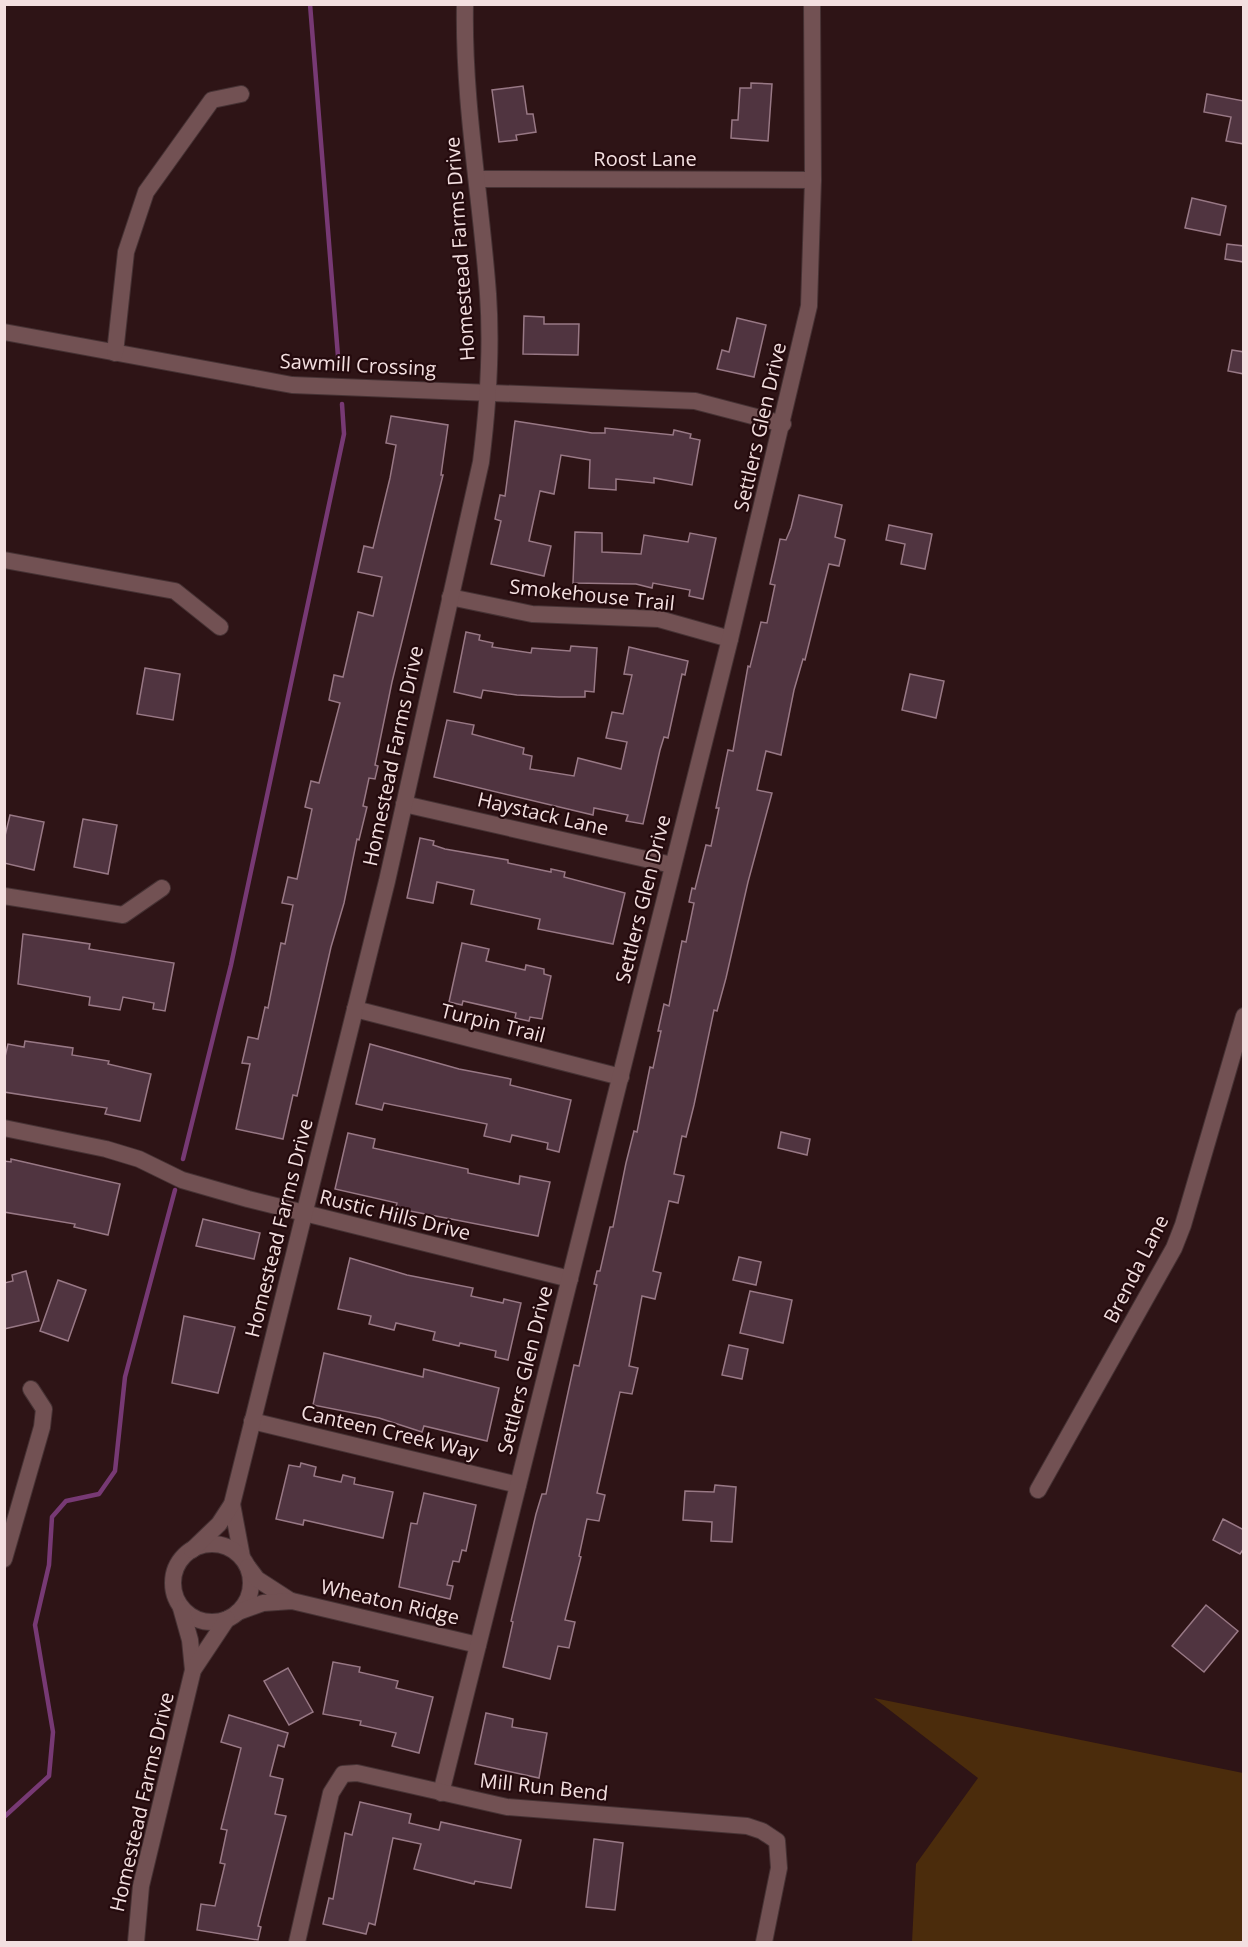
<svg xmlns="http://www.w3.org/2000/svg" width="1248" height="1947" font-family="'Open Sans',sans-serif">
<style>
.green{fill:#4b2c0c}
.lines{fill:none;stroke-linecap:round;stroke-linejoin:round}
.stream{stroke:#773974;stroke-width:4.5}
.building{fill:#503440;stroke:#987885;stroke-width:1.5}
.street-casing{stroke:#463234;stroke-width:18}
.street{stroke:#725153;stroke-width:16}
.labels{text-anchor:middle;stroke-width:4.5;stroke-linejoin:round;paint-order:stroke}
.street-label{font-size:20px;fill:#f3dfe0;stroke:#240a0d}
</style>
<rect width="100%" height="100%" fill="#2e1416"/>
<!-- green -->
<path class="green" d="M874,1698L1243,1773V1942H912L916,1864L978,1778Z"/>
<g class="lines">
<!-- stream -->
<g class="stream">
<path d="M310,4L339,369"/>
<path d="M183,1159L231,965L344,434L342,404"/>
<path d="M4,1817L49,1776L53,1732L35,1625L49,1565L52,1517L66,1501L99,1494L115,1471L125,1377L175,1190"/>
</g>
</g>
<!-- building -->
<g class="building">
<path d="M751,83L772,84L768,141L731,138L732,120H738L740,88H751Z"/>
<path d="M523,86L527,114H533L536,132L516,135L517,140L499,142L492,90Z"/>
<path d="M1207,94L1244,101V144L1226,141L1231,117L1204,112Z"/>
<path d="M1192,198L1226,206L1220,235L1185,228Z"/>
<path d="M1227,244L1244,246V262L1225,259Z"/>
<path d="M524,316L544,317V324H579L578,355L523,354Z"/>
<path d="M737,318L766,325L754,377L717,369L722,350L729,352Z"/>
<path d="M1232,350L1244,352V374L1228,371Z"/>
<path d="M391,416L448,425L441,475H443L392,682L375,765L378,766L375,779L369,778L363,806L367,807L359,840L357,839L344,903L331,947L297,1096L293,1095L283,1139L236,1129L250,1064L242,1063L248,1037L258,1039L265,1007L268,1008L281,943L285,944L293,905L282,903L288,877L297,879L312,809L305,807L311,781L319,783L340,703L329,700L334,675L343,677L358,612L373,616L382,577L358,572L364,546L373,548L390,478L396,445L386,443Z"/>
<path d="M515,421L592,433H605V428L673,435L674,430L691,434L690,438L700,440L692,485L654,478V483L616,479V490L589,488L590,460L561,455L554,494L540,491L529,541L551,546L544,576L491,564L501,521L495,519L500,495L505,496Z"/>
<path d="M799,495L842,505L835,537L845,540L839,566L829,564L805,660L803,659L794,690L781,755L766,751L757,790L772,793L748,882L726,978L717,1011L714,1010L694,1105L686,1137L682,1136L674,1174L684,1176L678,1203L669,1201L662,1232L653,1271L661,1273L655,1299L642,1296L629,1366L638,1368L632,1394L620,1392L597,1493L605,1495L599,1521L587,1519L579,1556L581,1557L565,1620L575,1622L569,1648L558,1646L550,1679L503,1667L513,1622L511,1621L536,1514L542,1494H546L574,1365L579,1366L597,1285L594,1284L597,1271H600L610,1227H613L626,1163L634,1131L637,1132L650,1067L653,1068L661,1031H658L664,1004L669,1006L682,941L686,942L694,903L689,902L692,888L695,889L706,845L711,846L719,808H716L728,750L733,751L748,666L750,667L761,622L767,623L775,585L770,584L776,558L780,539L786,540L791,528Z"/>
<path d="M889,525L932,534L925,569L901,564L905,544L886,540Z"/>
<path d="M575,532L602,533V552L641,554L644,535L688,542L690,533L716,538L703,599L689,596L690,590L653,583L652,588L636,584L573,583Z"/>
<path d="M466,632L480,635L479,640L493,643L492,647L531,653L532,648L570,651L571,646L597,648L594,692L585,691V697H559L517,695L483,690L481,698L454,692Z"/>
<path d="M629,647L688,661L685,675L682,674L668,738L664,737L660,750L643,824L626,821L628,815L594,808L593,815L434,777L447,720L474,725L472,734L524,748L523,754L532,756L530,769L574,776L578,758L621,769L627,742L606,738L612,712L623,714L632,675L624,674Z"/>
<path d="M145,668L180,674L173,720L137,714Z"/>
<path d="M910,674L944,681L936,718L902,710Z"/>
<path d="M10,815L44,822L34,870L4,863V840Z"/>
<path d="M83,819L117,825L108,874L74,867Z"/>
<path d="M420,838L434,841L433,845L445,849L508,860V863L551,872V869L565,872L564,877L625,893L613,944L538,929L540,919L471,904L474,890L437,882L433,903L407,898Z"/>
<path d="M23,934L90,944L89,949L174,963L165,1011L153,1009L154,1003L123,997L120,1010L89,1005L90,997L18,984Z"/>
<path d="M462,943L489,949L486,961L525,970L526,965L544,969V974L551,976L542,1019L530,1017L529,1021L515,1018L516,1013L463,1001L462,1005L449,1002Z"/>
<path d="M25,1041L73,1048L72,1055L109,1061L108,1064L151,1074L140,1121L105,1114L107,1108L4,1092V1061L8,1044L24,1047Z"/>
<path d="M370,1044L459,1069L511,1079L510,1085L571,1100L559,1152L547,1149L548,1143L512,1135L510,1142L484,1136L487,1124L384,1103L382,1110L356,1104Z"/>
<path d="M781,1132L810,1139L807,1155L778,1148Z"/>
<path d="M348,1133L375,1139L373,1148L468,1169V1173L519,1184L520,1176L550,1182L538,1236L410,1211L396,1207L397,1203L335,1189Z"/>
<path d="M11,1159L120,1184L108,1235L74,1227L75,1224L4,1212V1161L11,1162Z"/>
<path d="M203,1219L260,1233L254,1259L196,1246Z"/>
<path d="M739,1257L761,1262L756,1285L733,1280Z"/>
<path d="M350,1258L407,1275L473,1288L471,1296L503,1303L504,1299L521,1303L508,1360L495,1357L496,1351L460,1343L459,1346L433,1340L435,1332L396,1323L394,1330L369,1324L371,1316L338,1309Z"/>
<path d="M26,1271L39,1321L4,1329V1283L13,1281L12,1275Z"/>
<path d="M58,1280L86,1290L68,1341L40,1331Z"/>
<path d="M750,1291L792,1300L783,1343L740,1333Z"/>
<path d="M184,1316L235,1327L218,1393L172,1383Z"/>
<path d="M729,1345L748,1349L742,1379L722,1375Z"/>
<path d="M324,1353L423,1377L424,1369L499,1388L487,1441L424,1426L422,1432L379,1418L313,1405Z"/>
<path d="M301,1463L316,1467L314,1476L341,1482L343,1475L355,1478L354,1484L393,1492L383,1538L304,1520L303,1525L276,1519L289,1465L300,1467Z"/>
<path d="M715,1485L736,1487L732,1542L711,1541L712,1522L683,1520L685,1491L714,1492Z"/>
<path d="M424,1493L476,1505L466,1551L462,1550L459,1562L453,1561L447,1585L453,1586L450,1599L399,1587L411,1523L417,1524Z"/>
<path d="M1223,1519L1244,1530V1548L1240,1554L1213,1540Z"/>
<path d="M1206,1605L1238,1631L1204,1672L1172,1646Z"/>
<path d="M333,1662L360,1667L359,1672L398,1681L396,1688L433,1697L419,1753L392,1746L396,1733L360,1725L361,1721L323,1714Z"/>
<path d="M288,1668L313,1712L289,1725L264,1681Z"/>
<path d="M486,1713L513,1719L512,1727L547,1733L539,1778L475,1764Z"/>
<path d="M229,1715L288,1733L284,1747L278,1745L270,1776L283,1779L275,1814L286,1816L258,1926L261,1927L258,1940L197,1930L201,1904L215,1906L225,1864L220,1863L227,1830L221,1829L241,1748L221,1742Z"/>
<path d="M360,1802L411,1814L409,1823L439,1830L441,1822L521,1840L511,1888L475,1881L474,1884L414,1869L421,1844L393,1838L375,1925L369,1923L366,1934L323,1924L329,1898L333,1899L345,1833L352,1835Z"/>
<path d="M594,1839L623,1843L615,1910L586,1907Z"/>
</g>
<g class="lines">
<defs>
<g id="street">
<path d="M478,179L813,180"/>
<path d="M4,332L292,385L695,401L783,424"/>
<path d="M115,353L126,252L146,192L212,100L241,94"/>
<path d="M4,560L175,591L220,627"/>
<path d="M450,597L532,614L659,619L730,639"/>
<path d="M404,804L672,865"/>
<path d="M4,896L123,915L162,888"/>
<path d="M355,1009L621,1077"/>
<path d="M4,1128L106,1149L139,1159L182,1180L248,1199L570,1279"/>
<path d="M252,1421L518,1485"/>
<path d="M1038,1490L1174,1248L1183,1225L1244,1016"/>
<path d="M232,1504L242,1557"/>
<circle cx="212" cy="1583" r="39"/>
<path d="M192,1550L219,1524L232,1504L387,881L481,462C488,406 492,351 488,294C481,198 463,101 465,4"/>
<path d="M4,1559L42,1427L44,1409L31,1389"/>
<path d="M248,1567L257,1579L291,1601"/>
<path d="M181,1608L190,1640L193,1670"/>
<path d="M238,1612L263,1603L292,1601L478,1645"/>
<path d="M441,1793L730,639L809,306L813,180L812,4"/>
<path d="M136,1942L141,1886L193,1670L227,1619"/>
<path d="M297,1942L331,1793L343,1774L357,1773L507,1807L747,1826L762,1831L777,1841L779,1868L764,1942"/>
</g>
</defs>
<!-- street casing -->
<use href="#street" class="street-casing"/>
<!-- street -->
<use href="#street" class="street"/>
</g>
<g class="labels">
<!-- street labels -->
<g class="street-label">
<text x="645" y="166">Roost Lane</text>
<text transform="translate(460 249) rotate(-94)" y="7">Homestead Farms Drive</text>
<text transform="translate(358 365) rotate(3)" y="7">Sawmill Crossing</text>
<text transform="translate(760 427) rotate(-77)" y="7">Settlers Glen Drive</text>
<text transform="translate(592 595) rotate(6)" y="7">Smokehouse Trail</text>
<text transform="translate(393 756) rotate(-78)" y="7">Homestead Farms Drive</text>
<text transform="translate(543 814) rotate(13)" y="7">Haystack Lane</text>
<text transform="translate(643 899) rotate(-76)" y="7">Settlers Glen Drive</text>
<text transform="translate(493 1023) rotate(14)" y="7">Turpin Trail</text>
<text transform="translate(395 1215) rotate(14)" y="7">Rustic Hills Drive</text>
<text transform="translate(279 1228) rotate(-76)" y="7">Homestead Farms Drive</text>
<text transform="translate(1136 1269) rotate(-63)" y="7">Brenda Lane</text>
<text transform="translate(525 1370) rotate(-76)" y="7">Settlers Glen Drive</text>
<text transform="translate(390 1432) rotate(13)" y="7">Canteen Creek Way</text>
<text transform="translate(390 1602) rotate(13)" y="7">Wheaton Ridge</text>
<text transform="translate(544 1787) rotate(6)" y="7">Mill Run Bend</text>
<text transform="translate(142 1802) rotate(-77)" y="7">Homestead Farms Drive</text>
</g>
</g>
<!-- border -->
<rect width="1248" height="1947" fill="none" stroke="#f3dfe0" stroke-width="12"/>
</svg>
